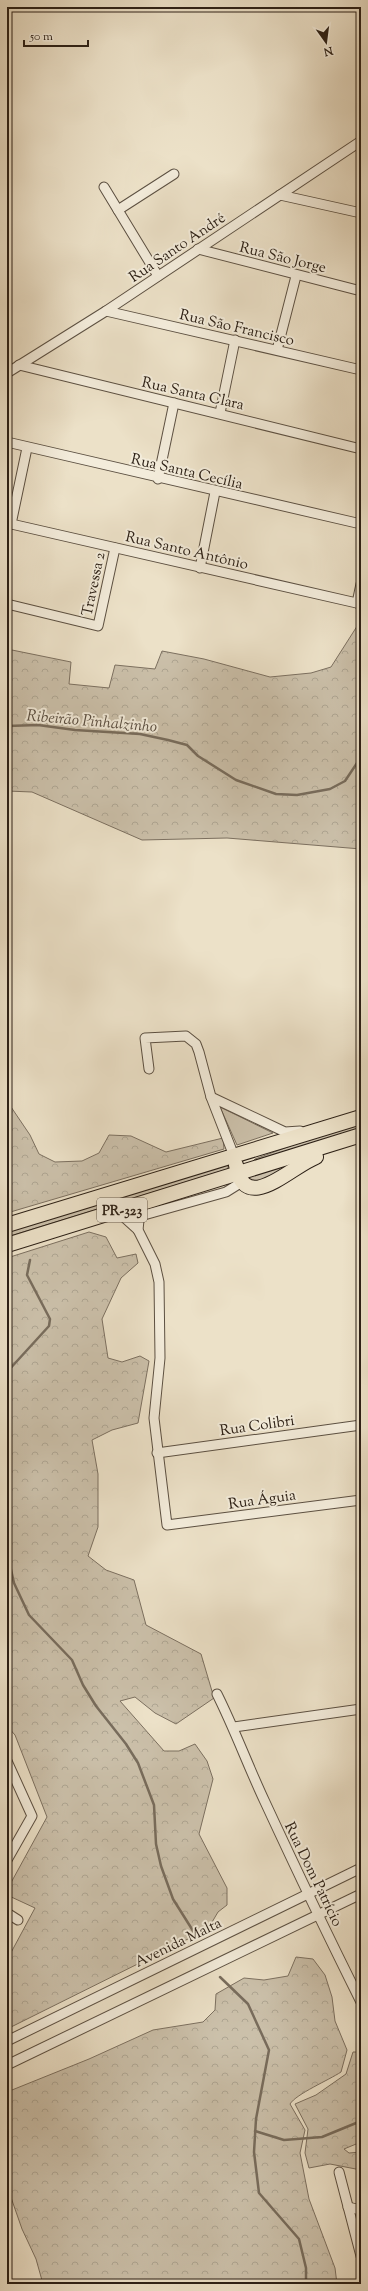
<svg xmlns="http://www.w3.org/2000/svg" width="368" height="2291" font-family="'Sorts Mill Goudy',serif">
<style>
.green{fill:#cbc0aa;stroke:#7c7060}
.forest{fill:url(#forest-crowns);stroke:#7c7060}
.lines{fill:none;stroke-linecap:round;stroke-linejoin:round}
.stream{stroke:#786c5c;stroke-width:2.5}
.minor-casing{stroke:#5c5042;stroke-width:11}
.highway-casing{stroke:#2c2016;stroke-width:16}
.minor{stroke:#f3ecdb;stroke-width:9}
.highway{stroke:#ece1c8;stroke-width:14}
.labels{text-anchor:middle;stroke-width:4;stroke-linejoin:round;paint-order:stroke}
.shield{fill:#f3ecdb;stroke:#685d51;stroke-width:1}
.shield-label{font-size:14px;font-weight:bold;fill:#2c2016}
.street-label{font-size:15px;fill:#2c2016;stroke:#f3ecdb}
.water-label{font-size:16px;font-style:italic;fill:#584c3f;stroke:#f3ecdb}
</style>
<defs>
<pattern id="forest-crowns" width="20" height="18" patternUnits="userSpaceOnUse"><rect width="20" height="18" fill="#cbc0aa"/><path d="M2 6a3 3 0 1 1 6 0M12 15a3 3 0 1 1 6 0" fill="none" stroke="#aea592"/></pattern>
</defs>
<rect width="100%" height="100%" fill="#ece1c8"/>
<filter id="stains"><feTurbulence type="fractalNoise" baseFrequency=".005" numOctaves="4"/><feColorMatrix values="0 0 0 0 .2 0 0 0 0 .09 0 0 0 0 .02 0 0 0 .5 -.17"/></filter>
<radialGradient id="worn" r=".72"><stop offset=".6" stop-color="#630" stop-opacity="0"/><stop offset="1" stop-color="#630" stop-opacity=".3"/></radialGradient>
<!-- green -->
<g class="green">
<path d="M220,1107L273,1133L237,1145Z"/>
<path d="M361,1120V1128L249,1165L255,1159Z"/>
<path d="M302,1158L257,1184L244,1176Z"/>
<path d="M228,1164V1169L7,1237V1227Z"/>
</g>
<!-- forest -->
<g class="forest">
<path d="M361,620V849L227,838L142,840L32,792L7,791V649L71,662L69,684L109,688L115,665L155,669L162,651L204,659L270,677L311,673L331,667Z"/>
<path d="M7,1101L30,1135L39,1154L55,1162L82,1161L99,1153L109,1135L131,1136L166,1152L223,1138L224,1149L7,1213Z"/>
<path d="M89,1232L106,1237L117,1258L136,1254L138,1263L121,1278L102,1319L108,1358L122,1362L140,1356L149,1361L138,1423L112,1430L92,1440L98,1474V1527L88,1556L106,1570L134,1580L146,1625L201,1654L214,1698L176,1724L155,1713L135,1697L120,1701L164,1751H179L195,1744L207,1761L213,1779L199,1834L227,1888V1905L218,1912L208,1929L7,2029V1960L35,1908L7,1895V1890L47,1817L15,1735L7,1726V1258Z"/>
<path d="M296,1957L313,1959L325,1975L332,1997L335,2021L347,2050L341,2072C329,2080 296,2094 290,2104L305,2130L300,2153L309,2199L335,2268L337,2284H43L36,2259L22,2229L7,2186V2092L89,2059L153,2030L203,2022L215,2010L216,1994L244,1978L264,1980L288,1976Z"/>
<path d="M353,2052H361V2142L344,2149L349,2153L361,2152V2170L330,2164L309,2168L305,2153L308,2129L295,2104L316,2095L346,2074Z"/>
</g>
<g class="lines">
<!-- stream -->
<g class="stream">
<path d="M7,726L38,725L75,730L140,734L168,740L187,745L198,756L236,780L276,794L297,795L330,789L345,781L361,757"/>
<path d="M7,1372L49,1326L50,1319L27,1275L30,1260"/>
<path d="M7,1552L14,1583L29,1615L72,1660L83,1685L96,1706L126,1744L138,1763L154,1805L156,1844L161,1866L173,1899L195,1934"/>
<path d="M220,1977L248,2004L269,2050L256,2119L254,2152L259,2193L299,2239L306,2268V2284"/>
<path d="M255,2131L284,2140L322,2137L361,2121"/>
</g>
<defs>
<g id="minor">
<path d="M104,187L158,276"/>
<path d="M280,195L361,213"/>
<path d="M118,210L174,174"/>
<path d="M198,249L361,291"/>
<path d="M106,311L361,370"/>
<path d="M277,350L296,276"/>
<path d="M19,365L361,449"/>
<path d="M7,373L106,311L361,141"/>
<path d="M220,413L235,340"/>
<path d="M7,442L361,524"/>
<path d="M158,479L174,403"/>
<path d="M7,523L361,604"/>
<path d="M11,524L27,448"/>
<path d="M200,568L215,492"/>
<path d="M357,603L361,584"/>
<path d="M7,604L98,626L115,548"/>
<path d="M149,1069L145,1038L186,1036L196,1044L199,1052L211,1097L234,1156"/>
<path d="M211,1097L285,1132L300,1131"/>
<path d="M242,1182L226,1192L144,1215L139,1220L138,1230L155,1264L159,1282L160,1358L154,1418L167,1525L361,1500"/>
<path d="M117,1211L138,1230"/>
<path d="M157,1453L361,1425"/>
<path d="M217,1694C235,1730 248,1766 265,1802C296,1869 328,1936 361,2002"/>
<path d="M234,1727L361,1709"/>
<path d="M7,1761L32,1816L7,1860"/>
<path d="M7,1913L18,1920"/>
<path d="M7,2041L361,1868"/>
<path d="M7,2065L361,1894"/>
<path d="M339,2172L361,2256"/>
<path d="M348,2207L361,2210"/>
</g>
<g id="highway">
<path d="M236,1165C245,1216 290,1167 316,1157"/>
<path d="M7,1225L361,1117"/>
<path d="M7,1245L361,1135"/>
</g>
</defs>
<!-- minor casing -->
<use href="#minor" class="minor-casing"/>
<!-- highway casing -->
<use href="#highway" class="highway-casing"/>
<!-- minor -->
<use href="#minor" class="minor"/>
<!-- highway -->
<use href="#highway" class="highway"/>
</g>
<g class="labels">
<!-- shield labels -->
<rect class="shield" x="97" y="1198" width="50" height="24" rx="3"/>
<g class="shield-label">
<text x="122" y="1215">PR-323</text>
</g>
<!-- street labels -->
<g class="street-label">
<text transform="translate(177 247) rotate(-34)" y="5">Rua Santo André</text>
<text transform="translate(283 257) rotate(14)" y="5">Rua São Jorge</text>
<text transform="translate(237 327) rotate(13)" y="5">Rua São Francisco</text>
<text transform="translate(193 393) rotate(13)" y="5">Rua Santa Clara</text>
<text transform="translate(187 471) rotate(13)" y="5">Rua Santa Cecília</text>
<text transform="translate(187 550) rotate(13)" y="5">Rua Santo Antônio</text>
<text transform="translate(93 584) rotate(-78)" y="5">Travessa 2</text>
<text transform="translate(257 1425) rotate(-8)" y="5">Rua Colibri</text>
<text transform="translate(262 1499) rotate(-8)" y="5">Rua Águia</text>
<text transform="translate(314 1874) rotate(64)" y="5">Rua Dom Patrício</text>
<text transform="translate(178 1942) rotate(-26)" y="5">Avenida Malta</text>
</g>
<!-- water labels -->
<g class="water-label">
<text transform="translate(92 720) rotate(5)" y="6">Ribeirão Pinhalzinho</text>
</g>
</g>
<!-- margin -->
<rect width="368" height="2291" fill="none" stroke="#ece1c8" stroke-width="24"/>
<rect x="8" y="8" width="352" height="2275" fill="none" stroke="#2c2016" stroke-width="2"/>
<rect x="12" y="12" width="344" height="2267" fill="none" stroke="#2c2016"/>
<!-- north arrow -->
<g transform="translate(326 42) rotate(166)" stroke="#f3ecdb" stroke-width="3" paint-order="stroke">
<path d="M0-3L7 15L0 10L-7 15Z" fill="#2c2016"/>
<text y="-6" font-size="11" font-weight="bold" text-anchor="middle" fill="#2c2016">N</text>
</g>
<!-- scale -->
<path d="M24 40v6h64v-6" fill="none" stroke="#2c2016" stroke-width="2"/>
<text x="30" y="40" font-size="12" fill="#2c2016" stroke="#f3ecdb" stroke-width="3" paint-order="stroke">50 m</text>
<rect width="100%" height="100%" filter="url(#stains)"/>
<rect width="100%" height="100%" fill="url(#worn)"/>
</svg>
